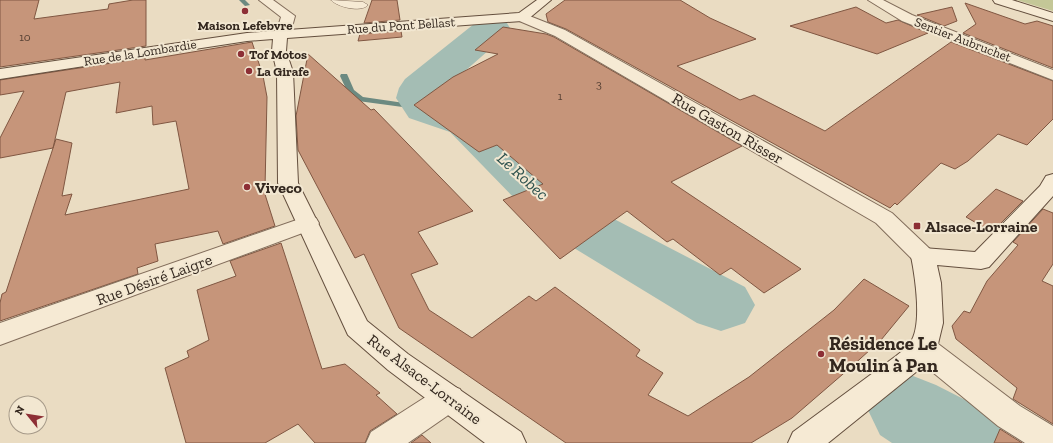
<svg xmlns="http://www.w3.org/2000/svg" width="1053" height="443" font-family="'Zilla Slab',serif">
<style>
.green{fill:#c4c797}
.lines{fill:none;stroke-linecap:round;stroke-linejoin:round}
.stream{fill:#6c8a81;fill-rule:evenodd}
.river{fill:#a4bdb4;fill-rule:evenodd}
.building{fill:#c6957a;stroke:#805742}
.service-casing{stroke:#826d5b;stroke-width:1}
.minor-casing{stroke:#826d5b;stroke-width:2}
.tertiary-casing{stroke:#826d5b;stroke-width:2}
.secondary-casing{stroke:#644f3e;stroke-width:2}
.service{fill:#f6ead4;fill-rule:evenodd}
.minor{fill:#f6ead4;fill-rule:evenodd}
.tertiary{fill:#f6ead4;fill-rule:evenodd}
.secondary{fill:#f6ead4;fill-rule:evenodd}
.poi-dot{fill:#8d2f35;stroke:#f2e7d1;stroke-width:1.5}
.labels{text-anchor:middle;stroke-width:4;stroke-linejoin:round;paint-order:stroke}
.far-number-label{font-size:12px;fill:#584235}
.far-poi-label{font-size:13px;font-weight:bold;fill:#33271e;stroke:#f2e7d1;text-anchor:start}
.far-street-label{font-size:13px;fill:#33271e;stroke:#f2e7d1}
.street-label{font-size:16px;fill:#33271e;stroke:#f2e7d1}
.poi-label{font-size:16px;font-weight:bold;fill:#33271e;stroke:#f2e7d1;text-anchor:start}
.water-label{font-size:17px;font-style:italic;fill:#2e524e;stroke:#f2e7d1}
.near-poi-label{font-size:19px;font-weight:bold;fill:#33271e;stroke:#f2e7d1;text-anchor:start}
</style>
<rect width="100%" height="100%" fill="#eadcc2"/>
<!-- green -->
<path class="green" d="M1017,0H1053V11Z"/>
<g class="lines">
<!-- stream -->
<g class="stream">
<path d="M239,0H245L250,5L245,6Z"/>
<path d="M341,74H347L354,90L363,97L425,106L429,108L425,110L358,101L348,93L340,76Z"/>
</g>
<!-- river -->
<g class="river">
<path d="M492,17L505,20L510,28L505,36L441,92V98L482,112L559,181L616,220L745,287L755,305L745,323L721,331L697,323L574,248L521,205L450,132L409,118L396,98L399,88L405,79L479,20Z"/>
<path d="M908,374L936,385L995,415L1007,443H892L880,435L868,410L880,385Z"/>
</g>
</g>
<!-- building -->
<g class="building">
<path d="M0,0H39L34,19L108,9L109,4L133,0H146V46L0,67Z"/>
<path d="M372,0H397L400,20L364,23Z"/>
<path d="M565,0H680L710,18L756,39L677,66L740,100L754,95L825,131L951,42L1053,81V119L1027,145L998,134L968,161L955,169L941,163L897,205L895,203L890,208L566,29L548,22L546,14Z"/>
<path d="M965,3L1025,24L1037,21L1053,26V68L963,33L976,24Z"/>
<path d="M856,7L886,23L898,20L928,33L877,54L790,26Z"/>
<path d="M952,7L957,21L944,26L917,15Z"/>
<path d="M503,27L546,34L554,37L742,146L671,182L801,269L764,293L731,268L720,275L673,239L667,242L627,211L560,259L503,200L543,184L497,145L479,152L414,105L453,77L498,54L475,50Z"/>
<path d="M401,31L402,37L358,41L360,34Z"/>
<path d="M252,42L263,76L267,97L265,188H263L275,226L223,244L218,231L155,244L158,261L137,268L138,274L0,321V303L2,294L6,292L56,139L72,143L62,196L72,194L65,215L189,189L176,121L153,125L152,106L116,113L120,82L66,92L53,148L0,158V138L24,91L0,95V80L145,58V60Z"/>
<path d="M308,54L371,110L374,109L473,211L418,232L438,264L411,274L429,310L472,338L529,296L536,301L555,287L640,350L636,356L663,373L648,395L688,416L749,377L834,310L864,279L909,306L881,340L850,368L792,418L751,443H566L399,328L364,254L355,258L298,150L296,116Z"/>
<path d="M996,189L1023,201L992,232L966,217Z"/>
<path d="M1043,209L1053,213V264L1042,281L1053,286V424L1013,399L1017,388L956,339L952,326L964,311L970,313L987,281L1018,245L1013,242Z"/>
<path d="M281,243L322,369L345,364L380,393L376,395L397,414L370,431L365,443H315L298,424L265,443H186L165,368L189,357L187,351L209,340L197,290L236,276L230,261Z"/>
<path d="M1000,429L1022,443H994Z"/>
<path d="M422,435L431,443H411Z"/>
</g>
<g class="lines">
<defs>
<path id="service" d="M331,0L363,2L368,5C361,13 337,7 331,0Z"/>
<g id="minor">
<path d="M868,0H883L912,15L1053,70V80L902,21Z"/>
<path d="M522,13L565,30L892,213L931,250L935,256L931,262L923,264L915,262L876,223L555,36L517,20L515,17Z"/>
<path d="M308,216L316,218L319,223L316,228L0,345V323Z"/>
<path d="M449,385L460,389L464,398L460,407L408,443H366L371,432L438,389Z"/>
</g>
<g id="tertiary">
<path d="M259,0H273L295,16L292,27L285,38H275L273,35L278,27L281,17Z"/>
<path d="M923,337L933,340L1020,406L1053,426V443H1025L998,426L913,356L909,348L913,340Z"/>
</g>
<g id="secondary">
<path d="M537,0H551L527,20L522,21L287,38L286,51L293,72L298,183L367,321L408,354L521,432L526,443H485L388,370L348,335L278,183L277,72L272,51L273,39L247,41L0,79V69L247,33L519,13Z"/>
<path d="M993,0H1012L1053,13V21L995,3Z"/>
<path d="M1053,174V196L989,267L981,269L937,265L941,283L943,323L937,348L933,356L916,372L828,443H788L793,432L896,356C901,352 906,348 910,343C923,326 915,276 911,256L915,250L923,248L975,252L1040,186L1046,176Z"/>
</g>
</defs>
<!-- service casing -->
<use href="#service" class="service-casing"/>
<!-- minor casing -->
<use href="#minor" class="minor-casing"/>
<!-- tertiary casing -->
<use href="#tertiary" class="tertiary-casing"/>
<!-- secondary casing -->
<use href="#secondary" class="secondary-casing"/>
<!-- service -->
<use href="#service" class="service"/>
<!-- minor -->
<use href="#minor" class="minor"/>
<!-- tertiary -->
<use href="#tertiary" class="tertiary"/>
<!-- secondary -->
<use href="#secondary" class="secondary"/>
</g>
<!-- markers -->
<g class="poi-dot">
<circle cx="245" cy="11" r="4"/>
<circle cx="241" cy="54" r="4"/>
<circle cx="249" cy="71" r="4"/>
<circle cx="247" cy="187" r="4"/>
<rect x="913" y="222" width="8" height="8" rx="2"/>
<circle cx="821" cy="354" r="4"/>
</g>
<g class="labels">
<!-- far-number labels -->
<g class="far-number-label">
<text x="25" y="41">10</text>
<text x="599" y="88">3</text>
<text x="560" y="100">1</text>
</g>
<!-- far-poi labels -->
<g class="far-poi-label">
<text x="245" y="30" text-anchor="middle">Maison Lefebvre</text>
<text x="249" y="59">Tof Motos</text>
<text x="257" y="76">La Girafe</text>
</g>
<!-- far-street labels -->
<g class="far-street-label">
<text transform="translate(401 25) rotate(-4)" y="5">Rue du Pont Bellast</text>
<text transform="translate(963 39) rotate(21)" y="5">Sentier Aubruchet</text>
<text transform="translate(140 52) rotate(-9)" y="5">Rue de la Lombardie</text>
</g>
<!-- street labels -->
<g class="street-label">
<text transform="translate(728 128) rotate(30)" y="6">Rue Gaston Risser</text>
<text transform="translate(154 279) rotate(-20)" y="6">Rue Désiré Laigre</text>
<text transform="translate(425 379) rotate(37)" y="6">Rue Alsace-Lorraine</text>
</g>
<!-- poi labels -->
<g class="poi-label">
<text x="255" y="193">Viveco</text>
<text x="925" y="232">Alsace-Lorraine</text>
</g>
<!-- water labels -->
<g class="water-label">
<text transform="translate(523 176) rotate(42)" y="6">Le Robec</text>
</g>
<!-- near-poi labels -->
<g class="near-poi-label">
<text x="829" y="350">Résidence Le<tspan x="829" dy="22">Moulin à Pan</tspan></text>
</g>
</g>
<!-- north arrow -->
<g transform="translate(28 415) rotate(300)"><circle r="19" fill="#f2e7d1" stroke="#a69a89"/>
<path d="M0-3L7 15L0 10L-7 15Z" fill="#8d2f35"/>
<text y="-6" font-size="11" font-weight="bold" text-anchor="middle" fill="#33271e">N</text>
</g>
</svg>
